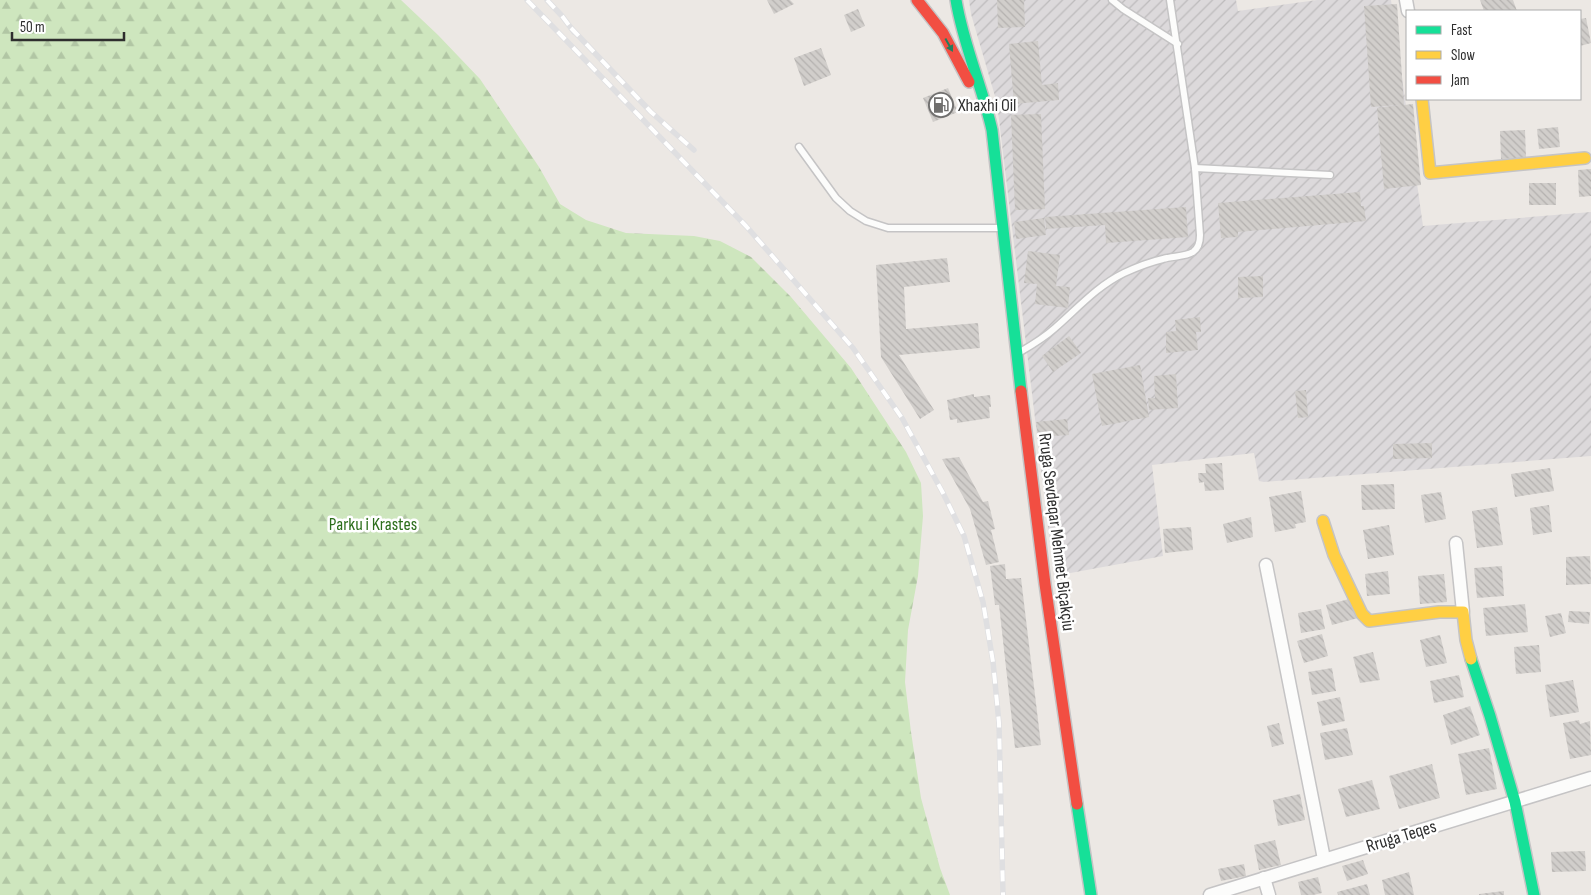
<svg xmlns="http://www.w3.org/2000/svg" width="1591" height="895" font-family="'Sofia Sans Condensed',sans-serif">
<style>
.industrial{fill:url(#industrial-furrows)}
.forest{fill:url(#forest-firs)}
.building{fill:url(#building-back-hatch)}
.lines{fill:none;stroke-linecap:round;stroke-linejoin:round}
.lane-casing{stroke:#c5c4c5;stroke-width:9}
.street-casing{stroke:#c5c4c5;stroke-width:15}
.fast-casing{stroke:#c5c4c5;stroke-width:14}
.slow-casing{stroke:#c5c4c5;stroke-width:14}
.jam-casing{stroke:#c5c4c5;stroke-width:14}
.lane{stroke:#fcfcfb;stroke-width:6}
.street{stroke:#fcfcfb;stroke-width:12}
.fast{stroke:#16e098;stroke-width:11}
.slow{stroke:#ffcf43;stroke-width:11}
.jam{stroke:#f24e42;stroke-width:11}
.rail-casing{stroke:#dfdfe1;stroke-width:5.5}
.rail{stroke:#fff;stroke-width:4;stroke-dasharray:11;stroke-linecap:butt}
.oneway{fill:#237e5e}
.labels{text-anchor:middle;stroke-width:5;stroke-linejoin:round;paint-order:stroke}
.poi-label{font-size:18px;fill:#2e2e2e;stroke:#fff;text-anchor:start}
.park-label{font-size:18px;fill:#2c6e1b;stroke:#fff}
.street-label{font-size:18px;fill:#2e2e2e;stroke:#fff}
</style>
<defs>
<pattern id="industrial-furrows" width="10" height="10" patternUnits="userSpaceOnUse" patternTransform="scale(1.25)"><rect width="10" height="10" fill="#dcd9db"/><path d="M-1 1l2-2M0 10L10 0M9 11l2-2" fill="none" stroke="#bdbbbc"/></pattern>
<pattern id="forest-firs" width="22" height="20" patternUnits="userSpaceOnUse" patternTransform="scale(1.25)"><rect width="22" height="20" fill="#cee6be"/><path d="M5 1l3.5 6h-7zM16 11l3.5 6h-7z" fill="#b1c6a4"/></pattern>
<pattern id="building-back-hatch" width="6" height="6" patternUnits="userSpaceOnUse" patternTransform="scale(1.25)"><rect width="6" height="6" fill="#d1cecb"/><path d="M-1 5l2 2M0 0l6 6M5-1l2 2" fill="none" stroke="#b4b1af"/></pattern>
</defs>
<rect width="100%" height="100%" fill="#ece8e4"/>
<!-- industrial -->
<path class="industrial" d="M969,0H1236L1238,11L1317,0H1391L1423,226L1591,212V456L1264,482L1259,481L1254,453L1152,465L1163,556L1054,576L997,103L971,14Z"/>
<!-- forest -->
<path class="forest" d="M0,0H401L438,35L480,79L539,167L560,204L586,220L626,233L694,236L720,241L751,257L791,297L851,368L906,452L921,483L923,516L918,576L908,630L905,682L911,732L921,798L940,868L950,895H0Z"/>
<!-- building -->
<g class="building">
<path d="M767,0H790L794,4L774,14Z"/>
<path d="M997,0H1024L1025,27L998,28Z"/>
<path d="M1480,0H1513L1517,11H1484Z"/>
<path d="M1397,4L1404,105L1413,104L1421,185L1384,189L1377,108L1399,105L1371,107L1364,6Z"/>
<path d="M858,9L865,26L851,32L844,15Z"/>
<path d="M1586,18L1591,43L1580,46V19Z"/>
<path d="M1038,41L1042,85L1058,83L1059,100L1014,104L1009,44Z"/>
<path d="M821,48L831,75L804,86L794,58Z"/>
<path d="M948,88L958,112L933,122L923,98Z"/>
<path d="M1041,114L1045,209L1015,210L1011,115Z"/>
<path d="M1558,127L1560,147L1539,149L1537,129Z"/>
<path d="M1525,130L1526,158L1501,159L1500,131Z"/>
<path d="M1591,169V196L1579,197L1578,170Z"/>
<rect x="1529" y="183" width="27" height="22"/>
<path d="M1360,192L1361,206H1364L1366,221L1238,232V237L1221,238L1218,203Z"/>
<path d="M1186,207L1188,237L1106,243L1105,225L1046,229L1045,217Z"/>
<path d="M1044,218L1046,235L1016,239L1014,222Z"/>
<path d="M1028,251L1060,255L1056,286L1070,287L1068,308L1035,304L1037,284L1024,283Z"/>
<path d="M947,258L950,282L904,287L906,329L978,323L980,348L899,355L934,410L920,419L881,357L876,265Z"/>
<path d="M1263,276V297L1238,298V277Z"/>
<path d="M1200,317L1201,332H1196L1198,350L1166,353V332L1176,331L1175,320Z"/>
<path d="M1069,336L1081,353L1053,372L1042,356Z"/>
<path d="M1140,365L1149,417L1102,426L1092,374Z"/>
<path d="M1176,374L1178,408L1149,410L1148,398H1155L1154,376Z"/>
<path d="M1306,390L1308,417L1298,418L1295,391Z"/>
<path d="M974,394V397L990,395L991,407H989L990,418L957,423V419L950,420L947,400Z"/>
<path d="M1067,419L1069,435L1038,437L1036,422Z"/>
<path d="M1432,443V458L1393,459V444Z"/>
<path d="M959,457L983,502L988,501L995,529L991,530L999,562L986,565L970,509L942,459Z"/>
<path d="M1222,463L1224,490L1205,491L1204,482L1199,483L1198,473H1206L1205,464Z"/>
<path d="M1550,468L1554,491L1515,497L1511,474Z"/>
<path d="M1394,484L1395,509L1362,510L1361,485Z"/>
<path d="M1301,491L1306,522L1295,524L1296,528L1275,532L1269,497Z"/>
<path d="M1441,492L1446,519L1425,523L1421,495Z"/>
<path d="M1549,505L1552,532L1533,535L1530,508Z"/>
<path d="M1497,507L1503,545L1477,548L1472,511Z"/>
<path d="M1251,517L1253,537L1227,543L1223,524Z"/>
<path d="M1389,525L1394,555L1368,559L1363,530Z"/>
<path d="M1191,527L1193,550L1165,553L1163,529Z"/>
<path d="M1590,556L1591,584L1566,585V557Z"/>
<path d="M1005,564L1006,579L1021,578L1041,745L1015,748L999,605H995L990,566Z"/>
<path d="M1502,566L1504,596L1477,598L1474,568Z"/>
<path d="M1388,571L1390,594L1367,596L1365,574Z"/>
<path d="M1444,574L1447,602L1420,604L1418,576Z"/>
<path d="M1353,598L1358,618L1332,625L1326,605Z"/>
<path d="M1525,604L1528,632L1486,636L1483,608Z"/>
<path d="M1321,609L1325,629L1301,633L1298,613Z"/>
<path d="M1569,611L1590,612L1589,624L1568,622Z"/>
<path d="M1561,613L1566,633L1550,637L1545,616Z"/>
<path d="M1322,634L1328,656L1304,663L1297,641Z"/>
<path d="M1440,635L1447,663L1426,667L1420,640Z"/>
<path d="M1539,645L1541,672L1516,674L1514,647Z"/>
<path d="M1373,652L1380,680L1360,683L1353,657Z"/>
<path d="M1332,668L1336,691L1312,695L1308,672Z"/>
<path d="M1459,675L1464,697L1434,703L1430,681Z"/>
<path d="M1573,680L1579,712L1550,717L1545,685Z"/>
<path d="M1340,697L1345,721L1322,726L1317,702Z"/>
<path d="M1470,706L1480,735L1451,745L1443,715Z"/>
<path d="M1579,720L1580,724L1590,721L1591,755L1570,759L1563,723Z"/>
<path d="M1279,723L1284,744L1272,747L1267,726Z"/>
<path d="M1347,728L1353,755L1325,760L1320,733Z"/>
<path d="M1489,748L1497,789L1466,795L1458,754Z"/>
<path d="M1432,764L1440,798L1399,809L1389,776Z"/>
<path d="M1372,780L1380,809L1346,817L1338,789Z"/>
<path d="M1300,794L1305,820L1278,826L1273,800Z"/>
<path d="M1275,840L1281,865L1259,870L1254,845Z"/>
<path d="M1585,851L1586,871L1552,872L1551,852Z"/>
<path d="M1363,860L1368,874L1347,881L1342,866Z"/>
<path d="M1244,864L1246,876L1221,881L1218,869Z"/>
<path d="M1409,872L1414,895H1385L1382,880Z"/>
<path d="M1318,877L1322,893L1313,895H1301L1298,882Z"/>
<path d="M1367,884L1370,895H1338L1337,892Z"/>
<path d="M1504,891V895H1479V894Z"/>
</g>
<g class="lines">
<defs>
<g id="lane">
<path d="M1112,0L1123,9L1178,44"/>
<path d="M799,147L836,198L850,211L866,221L888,228H1000"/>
<path d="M1195,168L1330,175"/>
<path d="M1020,352C1032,345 1044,338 1055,328C1077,309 1097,286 1124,273C1137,267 1150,262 1163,259C1172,256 1185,257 1193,252C1199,248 1200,241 1200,235L1195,168L1170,0"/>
</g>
<g id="street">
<path d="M1406,0L1408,11"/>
<path d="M1456,543L1463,612"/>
<path d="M1266,565L1324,859"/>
<path d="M1264,878L1269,895"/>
<path d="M1210,895L1591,778"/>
</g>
<g id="fast">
<path d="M956,0C963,44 982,86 992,130L1021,391"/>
<path d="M1471,659L1490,716L1515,802L1534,895"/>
<path d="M1077,804L1091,895"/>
</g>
<g id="slow">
<path d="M1422,99L1430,173L1585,158"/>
<path d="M1323,521L1334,555L1362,614L1369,621L1439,612H1463L1466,640L1471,659"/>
</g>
<g id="jam">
<path d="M917,0L943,33L969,82"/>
<path d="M1021,391L1045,584L1077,804"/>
</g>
</defs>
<!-- lane casing -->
<use href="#lane" class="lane-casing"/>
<!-- street casing -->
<use href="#street" class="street-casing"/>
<!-- fast casing -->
<use href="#fast" class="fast-casing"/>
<!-- slow casing -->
<use href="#slow" class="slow-casing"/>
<!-- jam casing -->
<use href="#jam" class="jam-casing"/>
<!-- lane -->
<use href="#lane" class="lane"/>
<!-- street -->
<use href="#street" class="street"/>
<!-- fast -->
<use href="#fast" class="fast"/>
<!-- slow -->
<use href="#slow" class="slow"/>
<!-- jam -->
<use href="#jam" class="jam"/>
<defs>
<g id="rail">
<path d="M527,0L746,226L853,348L902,418L943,493L964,536L983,602L993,662L999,723L1003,895"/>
<path d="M547,0L562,16L574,32"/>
<path d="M571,28L651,112L694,150"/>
</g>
</defs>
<!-- rail casing -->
<use href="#rail" class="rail-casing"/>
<!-- rail -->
<use href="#rail" class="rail"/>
</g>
<!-- one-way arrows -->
<defs><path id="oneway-solid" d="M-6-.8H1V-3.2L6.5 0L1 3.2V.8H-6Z" transform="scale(1.25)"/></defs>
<use class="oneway" href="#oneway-solid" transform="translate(949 45) rotate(61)"/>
<!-- icons -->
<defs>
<symbol id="fuel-ring" viewBox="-11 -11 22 22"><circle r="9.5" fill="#fff" stroke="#706f6e" stroke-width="1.5"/><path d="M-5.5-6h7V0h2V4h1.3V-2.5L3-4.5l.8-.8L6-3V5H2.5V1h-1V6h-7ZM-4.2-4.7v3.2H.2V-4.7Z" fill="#706f6e"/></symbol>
</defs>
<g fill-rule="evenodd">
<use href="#fuel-ring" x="927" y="91" width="28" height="28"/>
</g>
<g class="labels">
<!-- poi labels -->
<g class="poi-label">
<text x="958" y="111">Xhaxhi Oil</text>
</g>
<!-- park labels -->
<g class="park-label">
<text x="373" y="530">Parku i Krastes</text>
</g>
<!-- street labels -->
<g class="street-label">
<text transform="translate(1057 532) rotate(83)" y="6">Rruga Sevdeqar Mehmet Biçakçiu</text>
<text transform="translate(1401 836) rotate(-17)" y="6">Rruga Teqes</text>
</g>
</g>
<!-- legend -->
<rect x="1406" y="10" width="175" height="90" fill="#ffffff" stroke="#ababab"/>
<rect x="1416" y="26" width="25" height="8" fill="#16e098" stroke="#ababab"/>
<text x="1451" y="35" font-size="15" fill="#2e2e2e">Fast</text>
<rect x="1416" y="51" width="25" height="8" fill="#ffcf43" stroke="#ababab"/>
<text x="1451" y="60" font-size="15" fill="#2e2e2e">Slow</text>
<rect x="1416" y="76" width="25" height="8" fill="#f24e42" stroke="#ababab"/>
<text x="1451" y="85" font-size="15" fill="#2e2e2e">Jam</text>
<!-- scale -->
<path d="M12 32v8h112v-8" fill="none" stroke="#2e2e2e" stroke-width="2.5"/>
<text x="20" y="32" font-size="15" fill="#2e2e2e" stroke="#ffffff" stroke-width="4" paint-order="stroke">50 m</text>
</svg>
